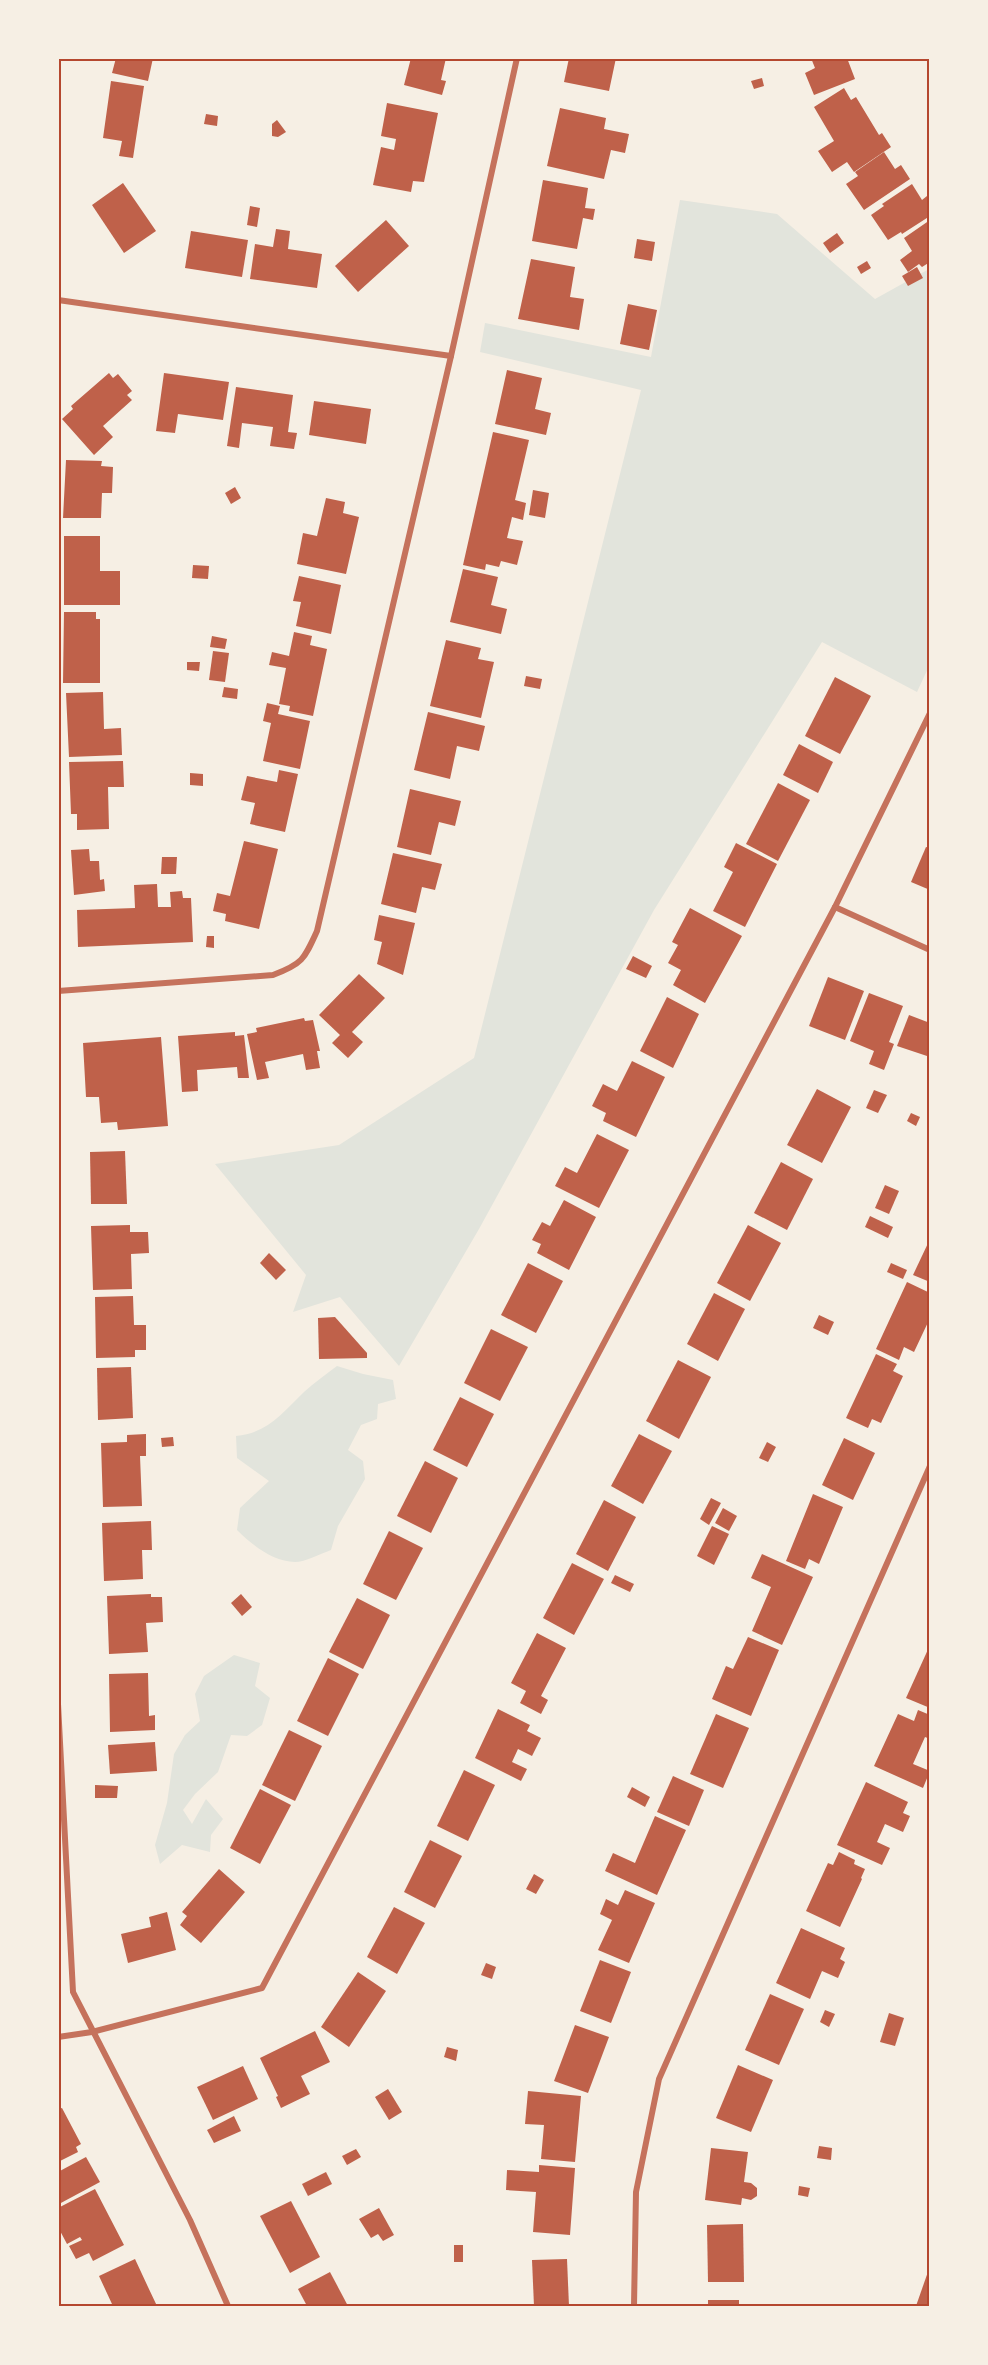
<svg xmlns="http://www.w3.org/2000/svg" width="988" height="2365" font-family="Poppins,sans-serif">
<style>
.green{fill:#e2e4dc}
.building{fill:#bf614a}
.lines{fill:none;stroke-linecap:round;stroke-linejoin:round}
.minor{stroke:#c5725c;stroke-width:6}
.neatline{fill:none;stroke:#b5482f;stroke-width:2}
</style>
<rect width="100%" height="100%" fill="#f6efe4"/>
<!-- green -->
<g class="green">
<path d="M680,200L777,214L875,299L929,269L930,664L917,692L822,642L654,910L479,1229L399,1366L340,1297L293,1312L306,1275L215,1164L339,1145L474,1058L641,390L480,352L485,323L651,357Z"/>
<path d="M337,1366L363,1374L393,1380L396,1399L378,1404L377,1419L361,1425L348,1450L363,1461L365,1479L338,1526L331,1550C320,1554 305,1562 295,1562C273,1562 252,1545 237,1530L240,1508L269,1481L237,1458L236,1436C268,1433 282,1413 304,1392C314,1383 326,1374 337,1366Z"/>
<path d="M234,1655L260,1663L255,1686L270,1698L262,1725L247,1736L231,1735L218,1772L195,1794L183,1810L192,1824L206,1799L223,1819L211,1835L210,1852L182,1845L160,1864L155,1845L167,1803L174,1754L185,1735L200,1721L195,1694L204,1676Z"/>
</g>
<!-- building -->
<g class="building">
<path d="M116,58H153L148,81L112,73Z"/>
<path d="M411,58H446L441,80L446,81L442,95L404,85Z"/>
<path d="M569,58H616L609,91L564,82Z"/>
<path d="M811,58H847L855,79L814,95L805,73L815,68Z"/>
<path d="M762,78L764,86L754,89L751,81Z"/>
<path d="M111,81L144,86L133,158L119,156L122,141L103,138Z"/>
<path d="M844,88L851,100L856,97L879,135L882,133L891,147L854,172L847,162L832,172L818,151L834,141L814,107Z"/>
<path d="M387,103L438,113L424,182L413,181L411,192L373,185L381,147L394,150L396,139L381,136Z"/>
<path d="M560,108L606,118L604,129L629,134L625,153L611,150L604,179L547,166Z"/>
<path d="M206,114L218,116L217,126L204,124Z"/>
<path d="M277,120L286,132L278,137L272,136V124Z"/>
<path d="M884,152L895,169L901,165L910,179L864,210L846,184L858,176L855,172Z"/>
<path d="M543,180L588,188L585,208L595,209L593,220L583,218L577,249L532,241Z"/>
<path d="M123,183L156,231L124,253L92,205Z"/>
<path d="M912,184L922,200L927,196L930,200V216L902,234L901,232L888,240L871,215L884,206L882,204Z"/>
<path d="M250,206L260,208L257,227L247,225Z"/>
<path d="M386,220L409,246L358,292L335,266Z"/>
<path d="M930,220V262L922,267L919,264L908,272L900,260L912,251L904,238Z"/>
<path d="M276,229L290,231L288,249L322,254L317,288L250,279L255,244L273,247Z"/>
<path d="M191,231L248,240L242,277L185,268Z"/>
<path d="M837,233L844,243L830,253L823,243Z"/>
<path d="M637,239L655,242L652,261L634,258Z"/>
<path d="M531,259L575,267L570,297L584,299L579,330L518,319Z"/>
<path d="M867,261L871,268L861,274L857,267Z"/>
<path d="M917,267L923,278L908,286L902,276Z"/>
<path d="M628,304L657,310L649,350L620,344Z"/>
<path d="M507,370L542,378L535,409L551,413L546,435L495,424Z"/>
<path d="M109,373L113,378L118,374L132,391L127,395L132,400L103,426L113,437L94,455L62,419L73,409L71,406Z"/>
<path d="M164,373L229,382L223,420L178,414L175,433L156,431Z"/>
<path d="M236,387L293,395L288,432L297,433L294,449L270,446L273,427L242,423L239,448L227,446Z"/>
<path d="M314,401L371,409L366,444L309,435Z"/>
<path d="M493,432L529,440L515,500L526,503L523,520L512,517L507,538L523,541L517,565L501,561L499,567L486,564L485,570L463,565Z"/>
<path d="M66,460L102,461L101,466L113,467L112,493H102L101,518H63Z"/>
<path d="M235,487L241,498L231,504L225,493Z"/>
<path d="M533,490L549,493L545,518L529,515Z"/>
<path d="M326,498L345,502L343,513L359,517L346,574L297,564L303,533L317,536Z"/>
<path d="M64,536H100V571H120V605H64Z"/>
<path d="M193,565L209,566L208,579L192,578Z"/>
<path d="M463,569L498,577L491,605L507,609L501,634L450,622Z"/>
<path d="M299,576L341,585L331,634L296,626L301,602L293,601Z"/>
<path d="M64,612H96V619H100V683H63Z"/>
<path d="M294,632L312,636L310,645L327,649L313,716L289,711L290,706L279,704L286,668L269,665L272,652L289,656Z"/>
<path d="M212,636L227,639L225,649L210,647Z"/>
<path d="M446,640L481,648L478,659L494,662L481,718L430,706Z"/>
<path d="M213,651L229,653L225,682L209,680Z"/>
<path d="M187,662H200L199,671L187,670Z"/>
<path d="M526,676L542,679L540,689L524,686Z"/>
<path d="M835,677L871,696L840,754L805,736Z"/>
<path d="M224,687L238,689L237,699L222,697Z"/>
<path d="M103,692L104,729L121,728L122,755L69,757L66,693Z"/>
<path d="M267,703L280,706L278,714L310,721L300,769L263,761L271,723L263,721Z"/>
<path d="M428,712L485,726L479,751L457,746L450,779L414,770Z"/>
<path d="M799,744L833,762L818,793L783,775Z"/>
<path d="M123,761L124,787H108L109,829L77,830V814H71L69,762Z"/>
<path d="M279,770L298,774L285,832L250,824L255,803L241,800L247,776L277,782Z"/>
<path d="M190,773L203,774V786L190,785Z"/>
<path d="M778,783L810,800L778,861L746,844Z"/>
<path d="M410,789L461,801L455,826L439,822L431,855L397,847Z"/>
<path d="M244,841L278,849L259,929L225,921L226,914L213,911L217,893L230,896Z"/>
<path d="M736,843L777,864L745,927L713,911L733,872L724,867Z"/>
<path d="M926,847L930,848V890L911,882Z"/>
<path d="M89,849L90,861H99L100,880L104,879L105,891L74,895L71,850Z"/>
<path d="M393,853L442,864L435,890L422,887L416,913L381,904Z"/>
<path d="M162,857H177L176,874H161Z"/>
<path d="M157,884L158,907H171L170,892L182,891L183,898H191L193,942L78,947L77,910L135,908L134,885Z"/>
<path d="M690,908L742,936L705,1003L673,985L681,970L668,963L678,945L672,942Z"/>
<path d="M379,915L415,923L403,975L377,964L382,942L374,940Z"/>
<path d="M207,936H214V948L206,947Z"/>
<path d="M633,956L652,966L646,978L626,969Z"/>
<path d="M359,974L385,998L352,1032L363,1042L348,1058L332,1043L340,1035L319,1015Z"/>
<path d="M828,977L864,991L845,1040L809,1026Z"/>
<path d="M869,993L903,1006L889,1042L894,1044L884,1070L869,1064L874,1051L850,1041Z"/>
<path d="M667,997L699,1014L673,1068L640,1051Z"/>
<path d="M909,1015L930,1023V1057L897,1046Z"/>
<path d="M304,1018L305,1021L313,1020L320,1051H317L320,1068L306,1070L303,1054L265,1062L269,1078L257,1080L247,1034L257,1032L256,1028Z"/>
<path d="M235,1032V1036L244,1035L249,1078H238L237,1067L197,1070L198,1091L182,1092L178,1036Z"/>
<path d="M161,1037L168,1126L118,1130L117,1122L101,1123L99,1097H86L83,1043Z"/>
<path d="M632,1061L665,1077L636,1137L603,1121L606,1113L592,1106L603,1084L617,1091Z"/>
<path d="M817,1089L851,1107L822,1163L787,1145Z"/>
<path d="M874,1090L887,1095L878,1113L866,1108Z"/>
<path d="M911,1113L920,1117L916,1126L907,1121Z"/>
<path d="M597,1134L629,1150L599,1208L555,1186L565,1167L577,1173Z"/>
<path d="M125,1151L127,1204H91L90,1152Z"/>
<path d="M781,1162L813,1179L787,1230L754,1213Z"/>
<path d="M885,1185L899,1191L889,1214L875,1208Z"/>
<path d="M564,1200L596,1217L569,1270L537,1253L541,1244L532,1240L542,1222L550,1226Z"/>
<path d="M870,1216L893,1227L888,1238L865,1227Z"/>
<path d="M130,1225V1232H148L149,1253L131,1254L132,1289L93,1290L91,1226Z"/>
<path d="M748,1225L781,1243L750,1301L717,1283Z"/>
<path d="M930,1239V1282L913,1275Z"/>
<path d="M269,1253L286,1270L276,1280L260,1263Z"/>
<path d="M528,1263L563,1281L536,1333L501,1315Z"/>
<path d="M891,1263L907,1270L903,1279L887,1272Z"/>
<path d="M907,1282L930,1293V1318L914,1352L904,1347L899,1360L876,1349Z"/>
<path d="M714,1293L745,1309L718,1361L687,1344Z"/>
<path d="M133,1296L134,1325H146V1350H135V1357L96,1358L95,1297Z"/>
<path d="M819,1315L834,1322L828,1335L813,1328Z"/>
<path d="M335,1317L367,1353V1358L319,1359L318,1318Z"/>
<path d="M491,1329L528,1347L500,1401L464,1383Z"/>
<path d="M876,1354L897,1364L893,1371L903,1376L881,1423L872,1419L868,1428L846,1418Z"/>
<path d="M678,1360L711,1377L679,1439L646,1421Z"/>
<path d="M131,1367L133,1418L98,1420L97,1368Z"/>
<path d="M460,1397L494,1414L467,1467L433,1450Z"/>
<path d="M146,1434V1456H140L142,1506L103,1507L101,1443L127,1442V1435Z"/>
<path d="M639,1434L672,1451L643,1504L611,1486Z"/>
<path d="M173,1437L174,1446L162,1447L161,1438Z"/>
<path d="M844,1438L875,1453L853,1500L822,1485Z"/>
<path d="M767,1442L776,1447L768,1462L759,1458Z"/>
<path d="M425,1461L458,1478L431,1533L397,1516Z"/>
<path d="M813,1494L843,1507L819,1564L809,1559L805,1569L786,1561Z"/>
<path d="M711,1498L721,1503L709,1525L700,1519Z"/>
<path d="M604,1500L636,1517L608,1571L576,1554Z"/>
<path d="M723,1508L737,1516L729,1531L715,1523Z"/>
<path d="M151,1521L152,1550H142L143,1579L104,1581L102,1523Z"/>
<path d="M712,1526L729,1534L714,1565L697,1556Z"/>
<path d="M389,1531L423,1548L396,1600L363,1584Z"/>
<path d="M762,1554L813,1577L782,1645L752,1631L771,1587L751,1578Z"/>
<path d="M572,1563L604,1579L574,1635L543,1618Z"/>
<path d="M615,1575L634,1584L630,1592L611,1583Z"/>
<path d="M151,1594V1597H162L163,1622L146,1623L148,1652L109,1654L107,1596Z"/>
<path d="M241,1594L252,1607L242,1616L231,1603Z"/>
<path d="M357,1598L390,1615L363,1669L329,1652Z"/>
<path d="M537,1633L566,1648L541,1696L548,1700L541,1714L520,1703L526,1691L511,1683Z"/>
<path d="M748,1637L779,1650L751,1716L712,1699L726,1666L733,1669Z"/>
<path d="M930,1645V1708L906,1698Z"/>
<path d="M328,1658L359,1674L328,1736L297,1721Z"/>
<path d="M148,1673L149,1716L155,1715V1730L110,1732L109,1674Z"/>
<path d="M498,1709L530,1725L527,1731L541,1738L532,1756L518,1749L512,1762L527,1769L521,1781L475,1758Z"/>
<path d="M918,1710L930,1715V1739L925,1737L913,1764L930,1771L923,1788L874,1766L898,1714L914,1721Z"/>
<path d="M716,1714L749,1728L723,1788L690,1774Z"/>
<path d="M289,1730L322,1746L295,1801L262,1785Z"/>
<path d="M155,1742L157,1771L110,1774L108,1745Z"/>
<path d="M464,1770L495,1785L468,1841L437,1826Z"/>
<path d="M673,1776L704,1790L689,1826L657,1812Z"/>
<path d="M866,1782L908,1802L903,1813L910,1816L903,1832L885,1824L877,1842L890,1848L882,1865L837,1845Z"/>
<path d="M95,1785L118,1786L117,1798H95Z"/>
<path d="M632,1787L650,1797L645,1807L627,1797Z"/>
<path d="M260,1789L291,1805L260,1864L230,1848Z"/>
<path d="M655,1816L686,1830L657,1895L605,1871L613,1853L635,1863Z"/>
<path d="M430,1840L462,1856L435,1908L404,1892Z"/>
<path d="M839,1852L855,1860L854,1864L865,1869L861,1878L862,1879L840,1927L806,1911L828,1863L833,1865Z"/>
<path d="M219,1869L245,1892L201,1943L180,1925L187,1916L182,1912Z"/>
<path d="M534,1874L544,1880L536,1894L526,1889Z"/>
<path d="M625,1890L655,1903L629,1963L598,1950L612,1920L600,1914L606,1899L618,1905Z"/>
<path d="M394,1907L425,1923L397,1974L367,1957Z"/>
<path d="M167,1912L176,1950L128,1963L121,1934L151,1927L149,1917Z"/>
<path d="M801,1928L845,1948L840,1959L845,1962L838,1978L822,1971L810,1999L776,1983Z"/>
<path d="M600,1960L631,1972L611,2023L580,2011Z"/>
<path d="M486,1963L496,1967L492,1979L481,1975Z"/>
<path d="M358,1972L386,1991L349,2047L321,2027Z"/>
<path d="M770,1994L804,2009L779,2065L745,2050Z"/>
<path d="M825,2010L835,2014L829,2027L820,2022Z"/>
<path d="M889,2013L904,2018L895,2046L880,2042Z"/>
<path d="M575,2025L609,2037L588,2093L554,2081Z"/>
<path d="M315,2031L330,2062L301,2076L310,2094L281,2108L276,2097L278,2096L260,2058Z"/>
<path d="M447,2047L458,2050L456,2061L444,2057Z"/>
<path d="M738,2065L773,2080L751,2132L716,2118Z"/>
<path d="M243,2066L258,2099L213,2120L197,2087Z"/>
<path d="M388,2089L402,2112L389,2120L375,2097Z"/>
<path d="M528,2091L581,2096L575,2162L541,2159L544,2125L525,2124Z"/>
<path d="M62,2108L81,2144L76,2147L78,2152L58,2162V2109Z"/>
<path d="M234,2116L241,2131L214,2143L207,2130Z"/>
<path d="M819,2146L832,2148L831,2160L817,2158Z"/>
<path d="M711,2148L748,2152L744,2182L751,2183L757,2188V2196L751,2200L742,2198L741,2205L705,2200Z"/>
<path d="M356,2149L361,2157L347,2165L342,2156Z"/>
<path d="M86,2157L100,2182L59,2204L58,2172Z"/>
<path d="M539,2165L575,2168L570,2235L533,2232L536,2192L506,2190L507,2170L539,2172Z"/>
<path d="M326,2172L332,2184L308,2196L302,2184Z"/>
<path d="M799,2186L810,2188L808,2197L798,2195Z"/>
<path d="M95,2189L124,2245L93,2261L89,2253L76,2259L69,2246L82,2240L80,2237L67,2244L58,2227V2208Z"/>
<path d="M291,2201L320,2257L290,2273L260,2216Z"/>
<path d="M379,2208L394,2235L383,2241L378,2234L371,2238L359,2219Z"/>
<path d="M743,2224L744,2282H708L707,2225Z"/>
<rect x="454" y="2245" width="9" height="17"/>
<path d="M135,2259L148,2287L157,2306H113L112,2304L99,2276Z"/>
<path d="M567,2259L569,2306H534L532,2260Z"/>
<path d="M930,2266V2306H916Z"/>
<path d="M330,2272L348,2306H307L298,2289Z"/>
<rect x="708" y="2300" width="31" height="6"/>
</g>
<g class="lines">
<!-- minor -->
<g class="minor">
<path d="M58,300L451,356"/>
<path d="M835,907L930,950"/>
<path d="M58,991L273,975C302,964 304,960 317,931L451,356L517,58"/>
<path d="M58,1704L73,1992L190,2220L228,2306"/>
<path d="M58,2037L92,2032L262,1988L835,907L930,713"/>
<path d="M634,2306L636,2192L659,2079L930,1466"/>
</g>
</g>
<!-- border -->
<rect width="988" height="2365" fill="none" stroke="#f6efe4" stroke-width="120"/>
<rect x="60" y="60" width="868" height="2245" class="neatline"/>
</svg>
